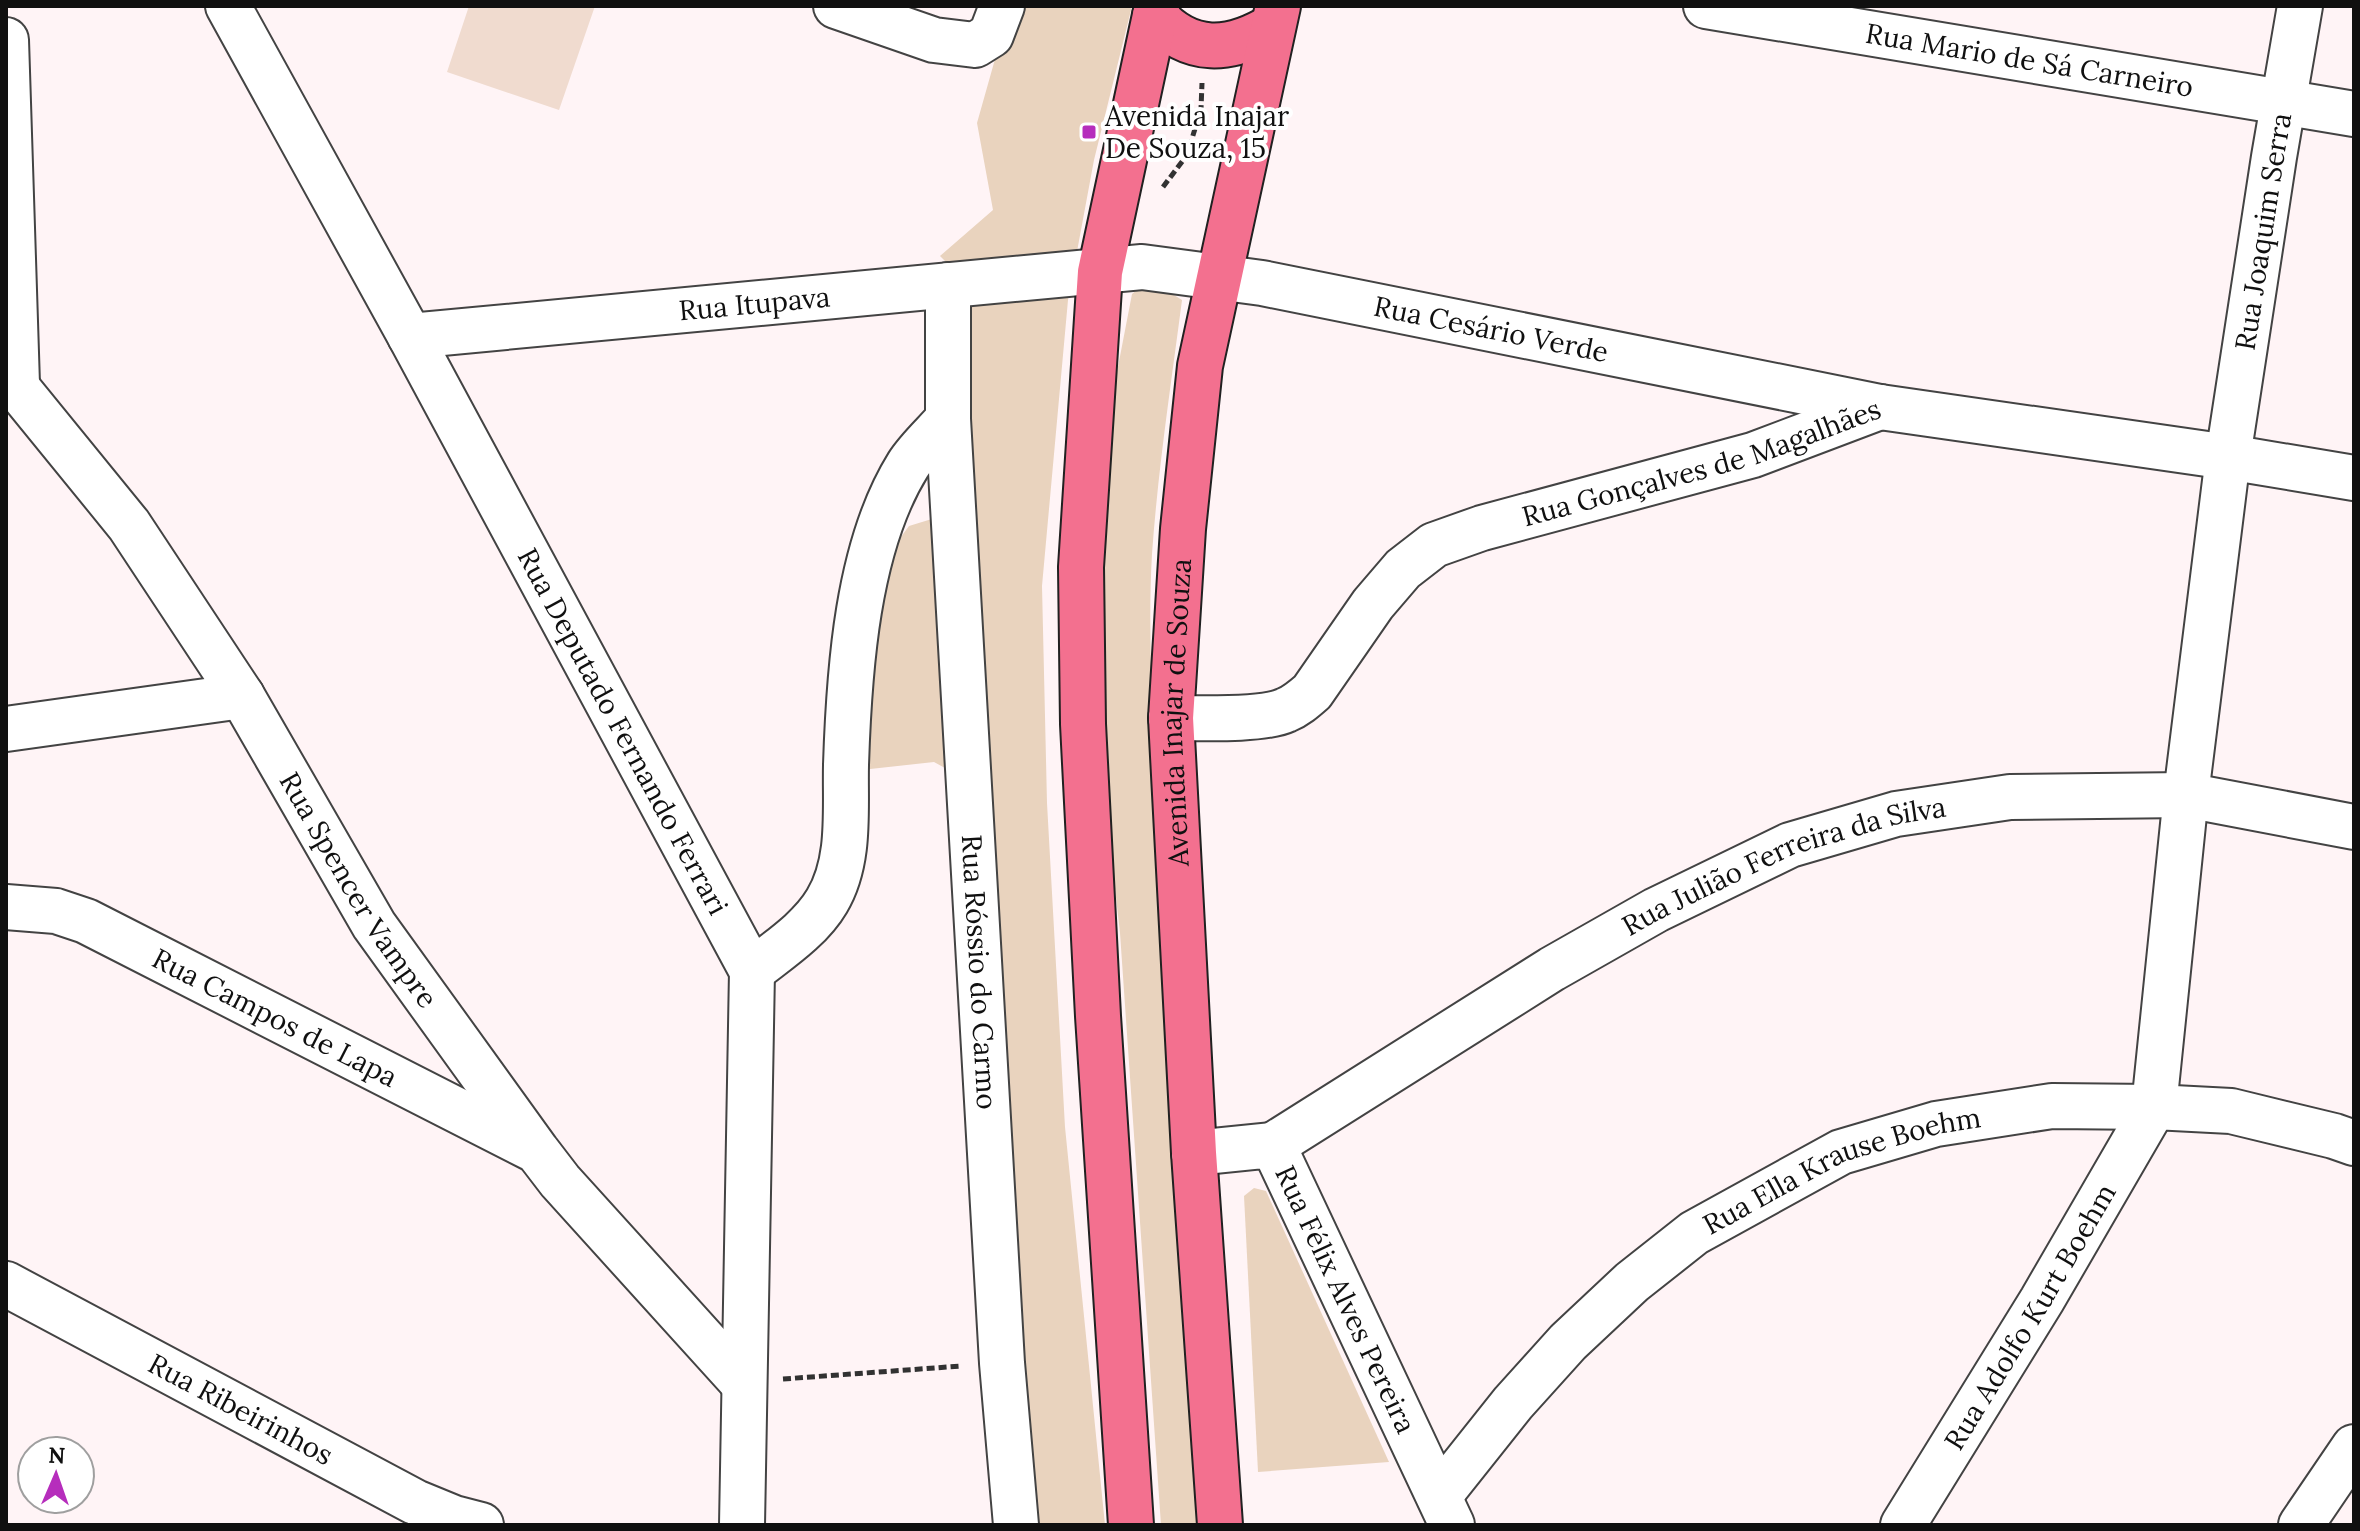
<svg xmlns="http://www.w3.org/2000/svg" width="2360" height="1531" font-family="Lora,serif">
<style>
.green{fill:#e9d3be}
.pitch{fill:#f0dbcf}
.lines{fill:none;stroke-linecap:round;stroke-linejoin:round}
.minor-casing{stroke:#434343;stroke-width:48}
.major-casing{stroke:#212121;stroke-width:48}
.path{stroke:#323232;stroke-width:5;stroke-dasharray:8 4;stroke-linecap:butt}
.minor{stroke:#fff;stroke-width:44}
.major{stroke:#f3708f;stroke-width:44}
.poi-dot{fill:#b62dbc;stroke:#fff;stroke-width:3}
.labels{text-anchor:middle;stroke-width:8;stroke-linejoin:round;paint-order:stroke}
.street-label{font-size:28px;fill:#101010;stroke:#fff}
.poi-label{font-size:28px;fill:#101010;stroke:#fff;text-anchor:start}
</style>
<rect width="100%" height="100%" fill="#fff4f6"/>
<!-- green -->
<g class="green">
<path d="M1010,6H1132L1094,160L1068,300L1042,586L1047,803L1065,1127L1105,1525H1022L976,785L934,762L852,771L881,564L909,526L948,514L960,276L940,256L993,210L977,123Z"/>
<path d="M1139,288L1174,290V295L1182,300C1171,385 1158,469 1152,554C1148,623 1152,692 1154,761L1224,1525H1161L1120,933L1101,763L1103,598L1111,403L1132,294Z"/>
<path d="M1254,1188L1266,1191L1389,1462L1258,1472L1244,1196Z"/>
</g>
<!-- pitch -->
<path class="pitch" d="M469,6H595L559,110L447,72Z"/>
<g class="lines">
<defs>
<g id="minor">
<path id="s1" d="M228,6L410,336L752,971L742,1525"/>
<path d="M836,6L934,40L975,45L991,35L1002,6"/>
<path id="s2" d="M1706,6L2354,114"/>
<path d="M6,40L17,384L6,386"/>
<path id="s3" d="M948,285V419L1002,1363L1016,1525"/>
<path id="s4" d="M410,336L1142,267L1262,283L1880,407L2228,457L2354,478"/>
<path id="s5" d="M6,374L129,525L242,696L374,925L537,1151L560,1181L742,1382"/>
<path id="s6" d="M1171,718C1198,718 1263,721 1286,710C1296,706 1304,699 1312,692L1373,604L1403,569L1434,545L1482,528L1753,455L1880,407"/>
<path d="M6,729L242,696"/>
<path id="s7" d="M6,907L56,911L86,921L531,1148"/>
<path d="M752,971C777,951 810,930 827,901C851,861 845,810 846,765C849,671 857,547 908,465C918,449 935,434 948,419"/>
<path id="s8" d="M1273,1145L1552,969L1656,910L1790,845L1896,814L2010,797L2186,795L2354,827"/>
<path id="s9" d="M1194,1153L1273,1145L1452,1525"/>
<path id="s10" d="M6,1284L415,1502L454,1518L481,1525"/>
<path id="s11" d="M1439,1496L1513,1403L1568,1342L1632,1282L1694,1233L1841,1152L1936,1124L2052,1106L2154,1107L2231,1111L2334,1136L2354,1143"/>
<path id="s12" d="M1903,1525L2042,1300L2154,1107L2186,795L2228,457L2274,157L2300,6"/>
<path d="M2301,1525L2354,1447"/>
</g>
<g id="major">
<path d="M1155,16C1190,55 1230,52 1273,26"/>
<path d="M1131,1525L1098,1016L1083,724L1081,567L1100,272L1157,6"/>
<path id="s13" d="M1220,1525L1194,1153L1171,718L1183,529L1200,366L1278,6"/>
</g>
</defs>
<!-- minor casing -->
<use href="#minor" class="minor-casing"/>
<!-- major casing -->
<use href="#major" class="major-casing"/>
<!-- path -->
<g class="path">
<path d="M1163,187L1187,155L1201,109L1202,83"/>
<path d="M783,1379L961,1366"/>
</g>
<!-- minor -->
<use href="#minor" class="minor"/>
<!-- major -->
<use href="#major" class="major"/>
</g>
<!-- markers -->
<rect class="poi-dot" x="1081" y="124" width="16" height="16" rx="4"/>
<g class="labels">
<!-- street labels -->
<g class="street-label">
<text dy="10" stroke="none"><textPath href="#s2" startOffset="328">Rua Mario de Sá Carneiro</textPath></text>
<text dy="10" stroke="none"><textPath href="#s12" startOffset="1370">Rua Joaquim Serra</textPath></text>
<text dy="10" stroke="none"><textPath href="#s4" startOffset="346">Rua Itupava</textPath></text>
<text dy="10" stroke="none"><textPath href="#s4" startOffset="1090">Rua Cesário Verde</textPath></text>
<text dy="10" stroke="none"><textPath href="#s6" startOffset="620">Rua Gonçalves de Magalhães</textPath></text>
<text dy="10" stroke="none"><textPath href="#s13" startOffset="814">Avenida Inajar de Souza</textPath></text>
<text dy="10" stroke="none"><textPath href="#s1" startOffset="826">Rua Deputado Fernando Ferrari</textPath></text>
<text dy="10" stroke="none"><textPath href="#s8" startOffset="586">Rua Julião Ferreira da Silva</textPath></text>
<text dy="10" stroke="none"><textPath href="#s5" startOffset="626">Rua Spencer Vampre</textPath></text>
<text dy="10" stroke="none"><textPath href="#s3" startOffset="688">Rua Róssio do Carmo</textPath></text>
<text dy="10" stroke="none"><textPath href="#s7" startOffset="294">Rua Campos de Lapa</textPath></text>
<text dy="10" stroke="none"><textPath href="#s11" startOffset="530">Rua Ella Krause Boehm</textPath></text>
<text dy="10" stroke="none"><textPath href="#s9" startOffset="250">Rua Félix Alves Pereira</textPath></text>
<text dy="10" stroke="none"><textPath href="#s12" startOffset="244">Rua Adolfo Kurt Boehm</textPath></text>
<text dy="10" stroke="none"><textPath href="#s10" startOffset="266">Rua Ribeirinhos</textPath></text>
</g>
<!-- poi labels -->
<g class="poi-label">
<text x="1105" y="126">Avenida Inajar<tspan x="1105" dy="32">De Souza, 15</tspan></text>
</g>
</g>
<!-- border -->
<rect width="2360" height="1531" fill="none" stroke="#101010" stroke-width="16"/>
<!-- north arrow -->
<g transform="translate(56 1475) rotate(2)"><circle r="38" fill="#ffffff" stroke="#9f9f9f" stroke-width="2"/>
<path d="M0-6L14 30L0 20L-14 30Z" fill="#b62dbc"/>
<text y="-12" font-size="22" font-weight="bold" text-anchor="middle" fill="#101010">N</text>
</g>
</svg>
